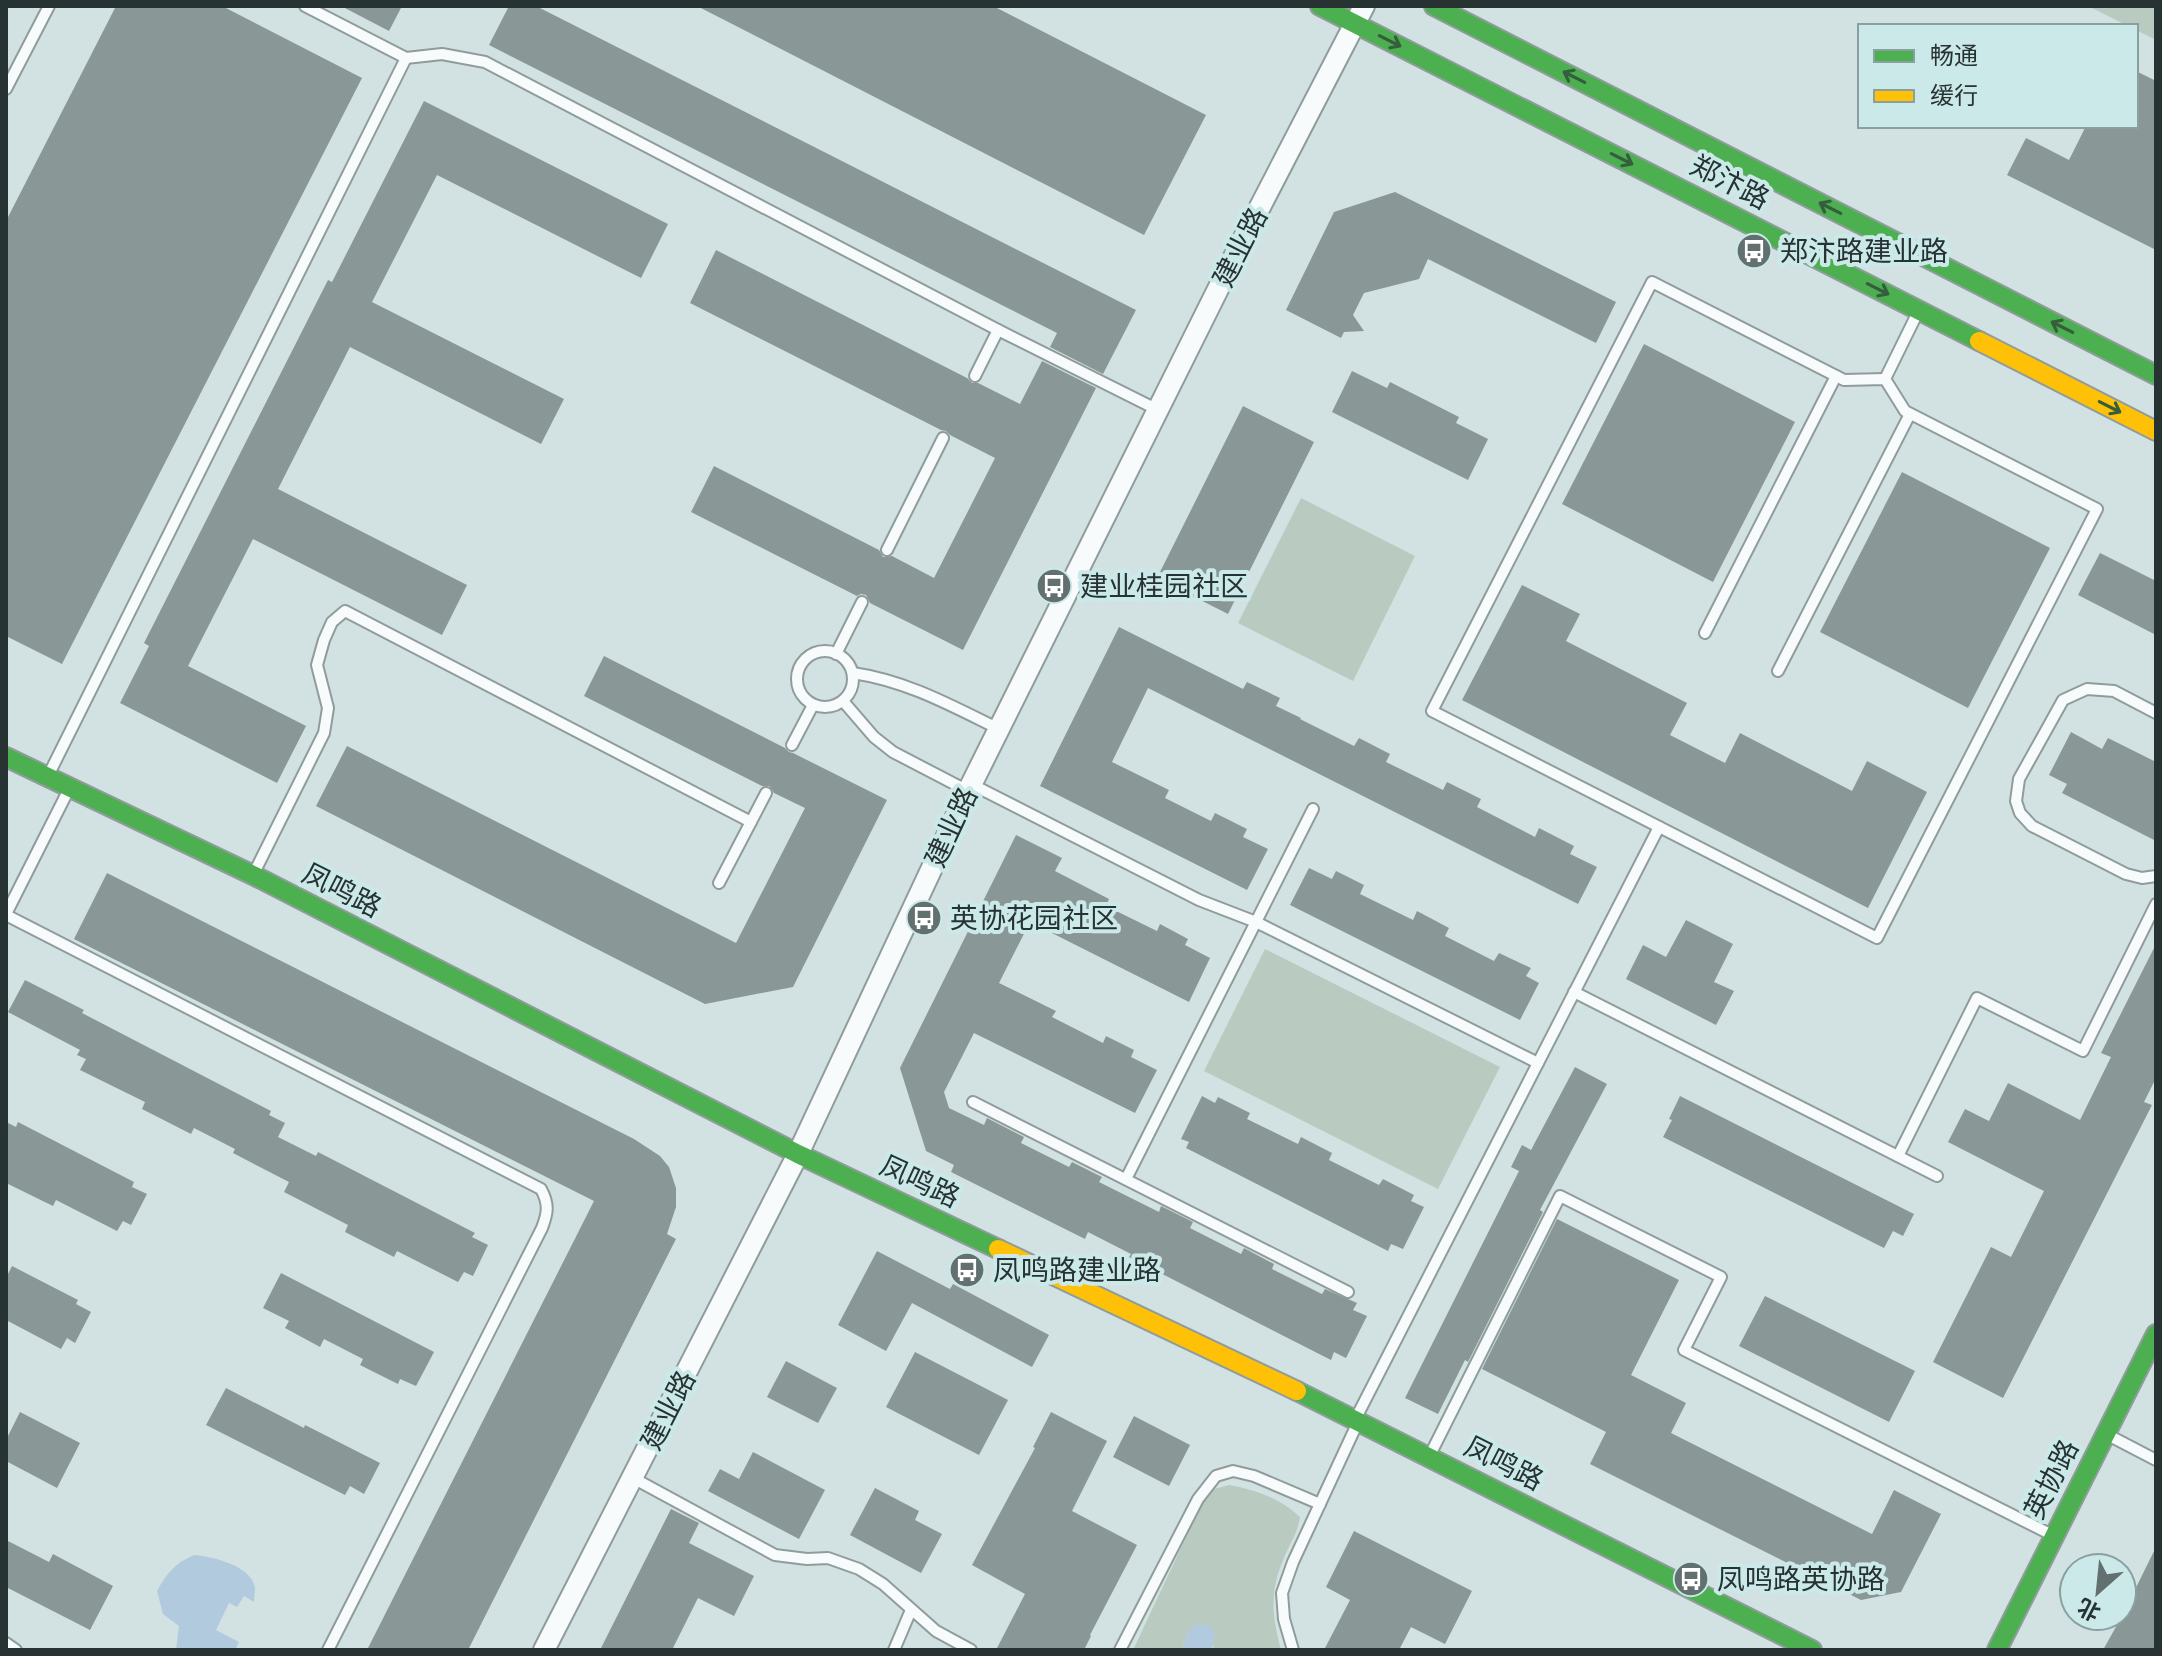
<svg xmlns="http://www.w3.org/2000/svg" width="2162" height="1656" font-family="Barlow,'Noto Sans SC',sans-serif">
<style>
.green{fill:#b9cbc0}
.water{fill:#b1cade}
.building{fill:#899896}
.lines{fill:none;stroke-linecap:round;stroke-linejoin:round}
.lane-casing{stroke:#909c9c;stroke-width:14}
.street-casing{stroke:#909c9c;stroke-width:24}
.fast-casing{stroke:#909c9c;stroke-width:22}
.slow-casing{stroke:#909c9c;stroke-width:22}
.lane{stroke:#f8fbfb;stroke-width:10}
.street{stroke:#f8fbfb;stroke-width:20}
.fast{stroke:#4caf50;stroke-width:18}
.slow{stroke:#ffc107;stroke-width:18}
.oneway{stroke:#345e3c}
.labels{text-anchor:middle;stroke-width:8;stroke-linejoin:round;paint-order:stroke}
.street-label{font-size:28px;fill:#273232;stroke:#cbe9e9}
.poi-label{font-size:28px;fill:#273232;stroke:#cbe9e9;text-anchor:start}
</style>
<rect width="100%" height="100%" fill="#d2e2e2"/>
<!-- green -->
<g class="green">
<path d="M2088,6H2156V40L2136,30V26H2128Z"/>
<path d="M1301,498L1415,556L1353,681L1238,623Z"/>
<path d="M1265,949L1500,1067L1438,1189L1204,1071Z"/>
<path d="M1229,1485C1256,1490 1280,1498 1300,1517C1298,1533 1290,1543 1284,1558C1269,1592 1272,1615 1281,1650H1212L1214,1646L1188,1632L1182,1650H1133L1204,1499L1214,1489Z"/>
</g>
<!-- water -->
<g class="water">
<path d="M195,1555C214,1557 252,1566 255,1588C255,1593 254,1597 254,1602L244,1596L237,1607L229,1603L216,1630L239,1642L235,1650H176L179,1626L163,1614L157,1591C167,1573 176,1562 195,1555Z"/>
<path d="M1196,1624L1208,1625L1215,1632L1212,1650H1182L1188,1632Z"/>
</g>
<!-- building -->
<g class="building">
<path d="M116,6H222L362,78L62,664L6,636V221Z"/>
<path d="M341,6H402L389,31Z"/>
<path d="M509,6H536L1136,310L1103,374L1050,347L1057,333L489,45Z"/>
<path d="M697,6H993L1206,115L1144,235Z"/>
<path d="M2136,71L2156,81V250L2007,175L2026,138L2069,160L2086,126H2136Z"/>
<path d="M424,101L668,224L641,278L437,175L372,302L564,399L541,444L350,347L278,489L467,585L442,635L253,539L188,666L306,726L277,783L120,703L149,646L144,643L328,280L332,282Z"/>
<path d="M1395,192L1616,302L1596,343L1428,259L1419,279L1364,293L1353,315L1364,331L1344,332L1341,338L1286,310L1334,212Z"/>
<path d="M716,250L967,378L972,383H978L1020,404L1042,361L1096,388L963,650L870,603L866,595L861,594L857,596L691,512L714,466L879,550L883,557L892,556L934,578L995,458L950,435L946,431L941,430L690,303Z"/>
<path d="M1644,344L1795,422L1713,582L1562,504Z"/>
<path d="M1352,371L1387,388L1390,382L1459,417L1456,423L1488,439L1468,480L1332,412Z"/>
<path d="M1243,406L1314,442L1228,614L1157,578Z"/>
<path d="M1902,472L2050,548L1968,708L1820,632Z"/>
<path d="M2100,553L2156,581V635L2078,595Z"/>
<path d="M1522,585L1580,614L1566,641L1687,703L1670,735L1725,763L1740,733L1852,791L1867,761L1927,792L1868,908L1462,700Z"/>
<path d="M1119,627L1243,689L1247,682L1280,698L1276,706L1301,718L1300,719L1354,746L1359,738L1390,754L1386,762L1443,790L1447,782L1481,799L1477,807L1535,837L1539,828L1574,846L1570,854L1597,867L1578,904L1148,688L1112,762L1169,790L1165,798L1211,821L1215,813L1247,829L1243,837L1268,849L1247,890L1040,786Z"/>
<path d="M604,656L785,748L789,752L793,753L887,800L793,987L705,1004L316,806L347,746L736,943L805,808L774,793L769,786H762L584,696Z"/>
<path d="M2071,732L2102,749L2108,738L2156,762V841L2062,793L2067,784L2049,775Z"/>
<path d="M1016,835L1062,858L1055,871L1109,899L1106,906L1157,931L1160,924L1188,939L1185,945L1210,958L1189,1002L1030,922L999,983L1056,1011L1052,1017L1103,1043L1106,1036L1134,1050L1131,1057L1157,1070L1135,1113L974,1033L944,1092L949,1108L984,1125L987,1118L1024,1137L1021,1143L1069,1167L1072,1162L1102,1177L1099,1182L1159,1212L1161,1206L1193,1222L1190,1228L1241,1254L1244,1248L1274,1264L1272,1269L1322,1294L1325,1289L1357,1303L1353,1310L1367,1316L1346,1358L1334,1352L1331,1360L1129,1257L1131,1254L1088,1232L1085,1239L951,1172L954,1165L926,1151L900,1068Z"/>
<path d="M1309,868L1332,879L1336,871L1364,885L1360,894L1413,920L1417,911L1449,928L1445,936L1494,961L1499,953L1531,968L1526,976L1539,983L1520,1020L1290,905Z"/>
<path d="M107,873L634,1139L660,1156L669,1167L676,1188V1207L667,1234L676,1239L468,1650H367L594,1201L74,939Z"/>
<path d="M1686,920L1733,944L1714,982L1734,991L1716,1025L1626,979L1643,945L1666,957Z"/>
<path d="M2156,944V1078L2144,1102L2152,1105L2003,1398L1933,1362L1991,1247L2011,1257L2044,1191L1948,1142L1965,1109L1989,1121L2008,1083L2080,1120L2111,1057L2101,1053Z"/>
<path d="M25,980L84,1010L82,1013L271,1111L269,1115L285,1123L278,1137L316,1156L318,1152L475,1233L472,1237L488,1245L473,1276L464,1272L458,1282L397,1251L394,1257L345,1232L348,1225L284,1192L289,1182L233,1153L235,1149L194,1128L191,1134L142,1109L145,1102L80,1070L86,1059L77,1055L80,1050L8,1012Z"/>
<path d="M1575,1067L1607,1084L1540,1210L1543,1212L1468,1362L1465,1360L1438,1414L1405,1398L1519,1171L1511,1167L1522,1145L1531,1150Z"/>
<path d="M1202,1096L1215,1103L1218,1097L1250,1113L1247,1119L1298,1144L1301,1137L1332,1153L1329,1160L1379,1185L1383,1179L1414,1195L1411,1201L1424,1207L1403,1249L1391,1244L1388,1251L1186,1148L1189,1142L1181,1139Z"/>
<path d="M1680,1096L1914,1214L1903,1236L1893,1231L1884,1248L1663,1137L1672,1120L1669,1119Z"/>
<path d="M6,1122L16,1127L18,1122L134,1182L132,1187L147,1194L131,1225L123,1221L117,1231L56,1200L53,1206L6,1183Z"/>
<path d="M1557,1219L1679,1280L1631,1375L1686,1403L1671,1433L1872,1534L1894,1490L1941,1514L1901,1592L1861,1600L1590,1464L1606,1432L1482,1369Z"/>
<path d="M877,1251L950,1289L953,1284L1049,1335L1032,1367L912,1303L886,1351L838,1325Z"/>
<path d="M12,1266L78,1300L76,1304L91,1312L75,1343L67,1338L61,1349L6,1320V1278Z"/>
<path d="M281,1273L434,1352L416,1386L400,1379L398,1384L360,1365L363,1359L324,1339L320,1347L285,1328L289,1321L263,1308Z"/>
<path d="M1765,1296L1915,1371L1889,1422L1739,1346Z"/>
<path d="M915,1352L1008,1400L979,1455L886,1407Z"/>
<path d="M786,1361L837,1388L818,1423L767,1397Z"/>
<path d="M226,1388L304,1428L305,1425L380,1463L364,1494L350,1486L345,1495L206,1425Z"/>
<path d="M20,1412L80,1443L57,1488L6,1461V1440Z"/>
<path d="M1051,1412L1107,1441L1072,1511L1137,1545L1090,1635L1091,1636L1084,1650H996L1025,1594L972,1565L1035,1448L1033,1447Z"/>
<path d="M1134,1416L1190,1445L1169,1486L1113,1457Z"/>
<path d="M753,1452L825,1490L799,1539L708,1491L720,1469L739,1479Z"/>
<path d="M875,1488L919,1511L915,1520L942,1534L921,1573L850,1535Z"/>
<path d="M671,1509L699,1523L689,1543L754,1576L734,1616L698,1598L672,1650H600Z"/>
<path d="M1354,1531L1472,1591L1445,1644L1411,1627L1399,1650H1324L1350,1600L1326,1587Z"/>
<path d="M6,1540L49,1562L53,1554L113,1586L90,1630L6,1587Z"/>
<path d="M2156,1547V1650H2103L2122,1616Z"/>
</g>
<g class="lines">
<defs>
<g id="lane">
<path d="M406,58L442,54L485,62L998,330L1158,410"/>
<path d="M6,89L49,6"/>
<path d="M1652,282L1844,380L1885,379L1905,411L2097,509L1877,938L1432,711Z"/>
<path d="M975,376L998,330"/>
<path d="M1885,379L1918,312"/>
<path d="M887,550L943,438"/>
<path d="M1705,633L1836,376"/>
<circle cx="825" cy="679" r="28"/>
<path d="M836,654L862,602"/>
<path d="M1778,671L1910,414"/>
<path d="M853,673C907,681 950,705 999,729"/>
<path d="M843,701L874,737L893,752L968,791"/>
<path d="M2156,713L2114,691L2087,689L2063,700L2019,779L2016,801L2020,813L2032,826L2126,874L2142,878L2156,876"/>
<path d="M792,745L813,705"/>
<path d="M48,776L406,58L305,6"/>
<path d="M971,784L1199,900L1256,922L1538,1063"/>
<path d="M254,873L324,733L328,708L317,665L324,640L332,622L345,611L751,822"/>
<path d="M719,883L766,793"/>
<path d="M6,914L68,791"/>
<path d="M6,915L541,1189C549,1204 548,1212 542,1228L328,1650"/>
<path d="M1574,992L1937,1176"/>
<path d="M973,1102L1348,1292"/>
<path d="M1898,1156L1977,998L2083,1051L2156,904"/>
<path d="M1126,1179L1313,809"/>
<path d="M1357,1416L1659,827"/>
<path d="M2108,1435L2156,1460"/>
<path d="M1430,1455L1560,1196L1721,1277L1684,1350L2052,1535"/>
<path d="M633,1478L775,1555L807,1559L828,1558L859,1569L883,1584L936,1631L971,1650"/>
<path d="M6,1643L16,1650"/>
<path d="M894,1650L911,1610"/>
<path d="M1120,1650L1198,1499L1216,1476L1233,1471L1254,1476L1320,1504"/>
<path d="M1293,1650L1284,1619L1282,1593L1293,1562L1358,1422"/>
</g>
<path id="street" d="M544,1650L798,1154L968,791L1232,261L1364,6"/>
<g id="fast">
<path d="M1320,6L1979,341"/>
<path d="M1434,6L2156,375"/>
<path d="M6,757L253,875L798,1154L998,1249"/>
<path d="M1297,1391L1812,1650"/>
<path d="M1997,1650L2156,1334"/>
</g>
<g id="slow">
<path d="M1979,341L2156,431"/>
<path d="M998,1249L1297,1391"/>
</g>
</defs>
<!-- lane casing -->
<use href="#lane" class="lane-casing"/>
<!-- street casing -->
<use href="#street" class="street-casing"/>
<!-- fast casing -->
<use href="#fast" class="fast-casing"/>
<!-- slow casing -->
<use href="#slow" class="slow-casing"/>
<!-- lane -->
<use href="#lane" class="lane"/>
<!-- street -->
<use href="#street" class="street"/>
<!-- fast -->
<use href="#fast" class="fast"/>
<!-- slow -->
<use href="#slow" class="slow"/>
</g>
<!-- one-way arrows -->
<defs><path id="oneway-shaft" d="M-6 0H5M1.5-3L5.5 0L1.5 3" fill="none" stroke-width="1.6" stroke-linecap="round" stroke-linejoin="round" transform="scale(2)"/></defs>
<g class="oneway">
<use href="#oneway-shaft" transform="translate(1390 41) rotate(27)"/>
<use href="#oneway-shaft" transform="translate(1574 77) rotate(-153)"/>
<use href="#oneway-shaft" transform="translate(1622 159) rotate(27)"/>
<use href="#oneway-shaft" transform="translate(1830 208) rotate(-153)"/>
<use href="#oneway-shaft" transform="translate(1878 289) rotate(27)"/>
<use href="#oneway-shaft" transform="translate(2062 327) rotate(-153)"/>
<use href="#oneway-shaft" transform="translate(2110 407) rotate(27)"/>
</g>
<!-- icons -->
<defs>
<symbol id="bus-disc" viewBox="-11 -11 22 22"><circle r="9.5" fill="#637070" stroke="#cbe9e9"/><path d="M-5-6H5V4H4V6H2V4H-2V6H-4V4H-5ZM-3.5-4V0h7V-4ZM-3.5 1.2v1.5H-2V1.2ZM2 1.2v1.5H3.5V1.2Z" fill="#fff"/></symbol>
</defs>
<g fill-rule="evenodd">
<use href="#bus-disc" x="1734" y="231" width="40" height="40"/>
<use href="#bus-disc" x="1034" y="566" width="40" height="40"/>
<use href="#bus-disc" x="904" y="898" width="40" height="40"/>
<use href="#bus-disc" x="947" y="1250" width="40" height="40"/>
<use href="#bus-disc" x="1671" y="1559" width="40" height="40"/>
</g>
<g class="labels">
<!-- street labels -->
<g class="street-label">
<text transform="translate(1730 182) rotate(27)" y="10">郑汴路</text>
<text transform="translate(1240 247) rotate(-63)" y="10">建业路</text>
<text transform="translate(951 827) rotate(-65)" y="10">建业路</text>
<text transform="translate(342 890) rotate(27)" y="10">凤鸣路</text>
<text transform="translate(920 1181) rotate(25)" y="10">凤鸣路</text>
<text transform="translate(668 1410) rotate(-63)" y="10">建业路</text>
<text transform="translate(1504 1463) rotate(27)" y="10">凤鸣路</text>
<text transform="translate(2051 1479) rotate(-63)" y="10">英协路</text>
</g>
<!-- poi labels -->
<g class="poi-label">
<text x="1780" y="261">郑汴路建业路</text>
<text x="1080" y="596">建业桂园社区</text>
<text x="950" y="928">英协花园社区</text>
<text x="993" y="1280">凤鸣路建业路</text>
<text x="1717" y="1589">凤鸣路英协路</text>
</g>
</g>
<!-- border -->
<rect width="2162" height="1656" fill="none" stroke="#273232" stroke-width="16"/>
<!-- legend -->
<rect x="1858" y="24" width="280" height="104" fill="#cbe9e9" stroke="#89a0a0" stroke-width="2"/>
<rect x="1874" y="50" width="40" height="12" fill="#4caf50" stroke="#89a0a0" stroke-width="2"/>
<text x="1930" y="64" font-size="24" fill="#273232">畅通</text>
<rect x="1874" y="90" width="40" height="12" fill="#ffc107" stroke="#89a0a0" stroke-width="2"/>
<text x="1930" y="104" font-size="24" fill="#273232">缓行</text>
<!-- north arrow -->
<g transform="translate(2098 1592) rotate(207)"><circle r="38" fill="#cbe9e9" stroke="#89a0a0" stroke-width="2"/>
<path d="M0-6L14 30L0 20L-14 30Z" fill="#637070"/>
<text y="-12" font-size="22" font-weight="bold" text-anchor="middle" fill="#273232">北</text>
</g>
</svg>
